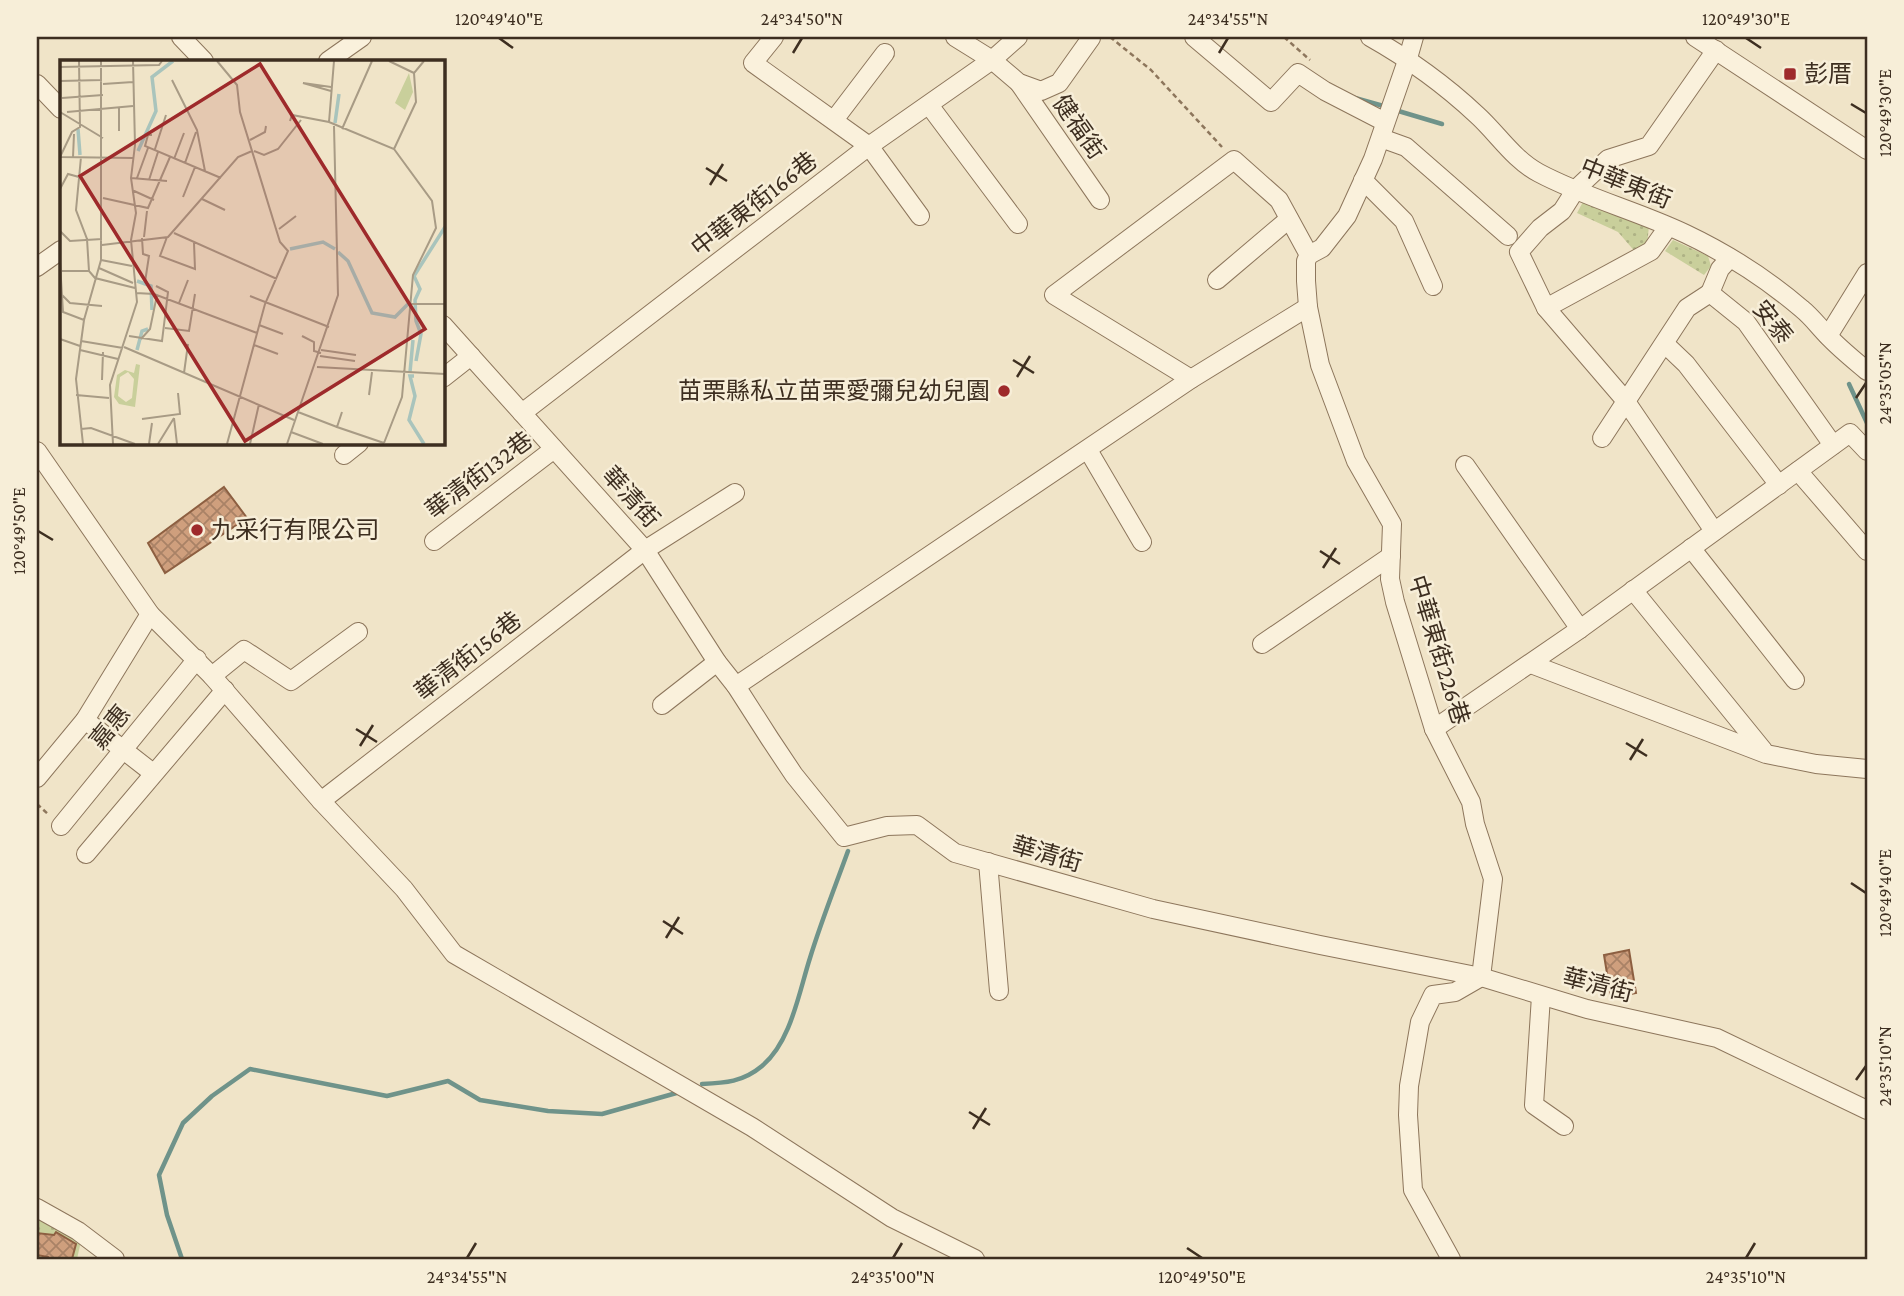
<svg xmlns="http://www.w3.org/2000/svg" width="1904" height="1296" font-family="'Crimson Pro','Noto Sans TC',serif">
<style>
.grass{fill:url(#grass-dots)}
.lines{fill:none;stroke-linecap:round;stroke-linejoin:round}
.stream{stroke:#6f938a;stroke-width:4.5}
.building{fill:url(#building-cross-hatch);stroke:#8d5f41;stroke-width:2}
.minor-casing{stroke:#8d765c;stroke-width:20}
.path{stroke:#8d765c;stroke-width:2.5;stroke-dasharray:5 3.5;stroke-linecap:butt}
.minor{stroke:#faf1dc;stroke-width:18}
.ticks{fill:none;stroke:#3d2e20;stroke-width:2.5}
.poi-dot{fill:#9e2a2b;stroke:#f7eed8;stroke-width:2.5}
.labels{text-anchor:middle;stroke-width:5;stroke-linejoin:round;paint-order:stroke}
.poi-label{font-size:24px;fill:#3d2e20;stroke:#f7eed8;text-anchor:start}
.street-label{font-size:24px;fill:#3d2e20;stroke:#f7eed8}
.inset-river{fill:none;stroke:#a9c4bc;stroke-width:3.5}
.inset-road{fill:none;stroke:#a89b85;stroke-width:2}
.view{fill:#9e2a2b;fill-opacity:0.15;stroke:#9e2a2b;stroke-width:3.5}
.inset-edge{fill:none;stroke:#3d2e20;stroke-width:3.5}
.neatline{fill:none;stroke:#3d2e20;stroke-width:2.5}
.ticks-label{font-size:18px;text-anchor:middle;fill:#3d2e20}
</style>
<defs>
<pattern id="grass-dots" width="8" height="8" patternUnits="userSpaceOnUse" patternTransform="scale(1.75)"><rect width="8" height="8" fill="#c9cf9b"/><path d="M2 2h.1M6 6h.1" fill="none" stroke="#aeb285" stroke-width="1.8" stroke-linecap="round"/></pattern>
<pattern id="building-cross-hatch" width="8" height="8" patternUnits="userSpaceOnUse" patternTransform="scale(1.75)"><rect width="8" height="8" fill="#cf9f7d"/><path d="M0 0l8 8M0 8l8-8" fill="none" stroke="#a98266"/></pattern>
</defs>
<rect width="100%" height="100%" fill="#f0e4c8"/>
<!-- grass -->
<g class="grass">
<path d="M1584,200L1649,226L1647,245L1637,254L1618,232L1577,213Z"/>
<path d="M1673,240L1708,256L1711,266L1704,275L1665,251Z"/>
<path d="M37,1217L81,1241L77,1259H37Z"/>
</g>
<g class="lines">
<!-- stream -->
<g class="stream">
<path d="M1355,98L1387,107"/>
<path d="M1395,110L1442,124"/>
<path d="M1849,384L1867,423"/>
<path d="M702,1084C725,1083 743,1082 762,1066C791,1042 799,992 810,958C821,922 835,887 848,851"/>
<path d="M182,1259L167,1215L159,1175L183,1123L212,1096L250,1069L387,1096L448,1081L480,1100L548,1111L602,1114L680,1092"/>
</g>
</g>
<!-- building -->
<g class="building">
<path d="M224,487L247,518L165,573L148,543Z"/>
<path d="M1629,950L1636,993L1611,998L1604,955Z"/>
<path d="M56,1232L76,1244L72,1259H48V1257L37,1255V1233L54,1235Z"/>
</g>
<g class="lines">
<defs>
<g id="minor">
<path d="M181,37L204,61"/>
<path d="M774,37L753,63L869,146L920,216"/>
<path d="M955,37L992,60L1019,83L1041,91L1059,83L1091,38"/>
<path d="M1194,37L1271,102L1298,73L1325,91L1385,122"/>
<path d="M1370,37C1409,59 1444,84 1477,115C1497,133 1514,160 1539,173C1586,198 1638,211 1686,234C1726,253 1768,280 1802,309C1812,317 1819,327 1828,336C1839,348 1854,360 1867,371"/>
<path d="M1414,37L1408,58L1373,159L1347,216L1322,248L1309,255L1306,261V281L1308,307L1320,365L1356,461L1392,524L1390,579L1395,602L1434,729L1471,802L1475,824L1493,879L1481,977"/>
<path d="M1695,37L1867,150"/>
<path d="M328,61L362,37"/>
<path d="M1019,83L1100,200"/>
<path d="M37,84L61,109"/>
<path d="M929,105L1018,224"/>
<path d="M834,120L885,53"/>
<path d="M1381,138L1406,147L1508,236"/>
<path d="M1363,180L1404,221L1433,286"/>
<path d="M37,267L61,250"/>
<path d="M1217,280L1289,219"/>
<path d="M1710,293L1746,322L1833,445"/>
<path d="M1710,293L1720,269L1730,258"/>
<path d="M1546,308L1651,251L1668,227"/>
<path d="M443,325L645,550L717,662L736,686L770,739L794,775L844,837L887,826L917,825L955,853L1153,909L1320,945L1481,977L1587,1009L1717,1038L1867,1110"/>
<path d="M1828,336L1867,273"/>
<path d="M1665,344L1686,364L1779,485"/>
<path d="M443,378L471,356"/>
<path d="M1191,379L1054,295L1234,160L1279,200L1309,255"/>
<path d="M522,413L869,146L992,60L1018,37"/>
<path d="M1602,438L1687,308L1710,293"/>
<path d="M1088,450L1142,542"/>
<path d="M37,451L150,614L212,676L321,801L404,889L454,954L752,1127L892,1218L975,1259"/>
<path d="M344,455L359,443"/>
<path d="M1465,465L1580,629"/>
<path d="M1798,471L1867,551"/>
<path d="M1714,531L1625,400L1546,308L1519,252L1540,228L1562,211L1576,189L1608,159L1649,146L1716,50"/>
<path d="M434,541L554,449"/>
<path d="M1691,548L1795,680"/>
<path d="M1633,590L1763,750"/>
<path d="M1262,644L1391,556"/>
<path d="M1531,664L1766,754L1816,764L1867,769"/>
<path d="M212,676L244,650L291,681L358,632"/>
<path d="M736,686L1191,379L1308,307"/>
<path d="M662,705L717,662"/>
<path d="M85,720L153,773"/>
<path d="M1434,729L1580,629L1850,433L1867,451"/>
<path d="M37,778L85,720L150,614"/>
<path d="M321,801L645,550L735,493"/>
<path d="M61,826L197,659"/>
<path d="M86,854L225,690"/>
<path d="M988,862L999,991"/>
<path d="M1541,996L1534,1105L1564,1126"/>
<path d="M37,1208L78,1231L115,1259"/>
<path d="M1451,1259L1413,1190L1408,1115L1409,1086L1420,1022L1433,995L1455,992L1481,977"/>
</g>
</defs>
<!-- minor casing -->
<use href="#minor" class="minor-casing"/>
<!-- path -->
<g class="path">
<path d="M1110,37L1151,70L1222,147"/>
<path d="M1284,37L1310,60"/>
<path d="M37,804L48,814"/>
</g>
<!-- minor -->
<use href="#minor" class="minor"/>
</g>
<!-- ticks -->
<path class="ticks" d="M499,38L513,48M1746,38L1761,48M793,53L802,38M1219,53L1228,38M1851,104L1866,113M706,168L727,181M710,185L723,164M1013,360L1034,373M1017,377L1030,356M1856,398L1866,383M38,531L53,540M1320,551L1340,564M1323,568L1336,548M356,729L377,742M1626,743L1647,756M360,746L373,725M1630,760L1643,739M1851,883L1866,893M663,921L683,934M666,938L679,917M1856,1080L1866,1066M969,1112L990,1125M973,1129L986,1108M1187,1248L1202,1258M467,1258L476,1243M893,1258L902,1243M1746,1258L1755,1243"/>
<!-- markers -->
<g class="poi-dot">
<rect x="1783" y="67" width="14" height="14" rx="3.5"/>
<circle cx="1004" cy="391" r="7"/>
<circle cx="197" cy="530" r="7"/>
</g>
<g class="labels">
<!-- poi labels -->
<g class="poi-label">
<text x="1804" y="82">彭厝</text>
<text x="990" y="399" text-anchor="end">苗栗縣私立苗栗愛彌兒幼兒園</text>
<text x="211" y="538">九采行有限公司</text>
</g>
<!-- street labels -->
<g class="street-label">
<text transform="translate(1079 127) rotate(55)" y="8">健福街</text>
<text transform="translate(1626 183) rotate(22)" y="8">中華東街</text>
<text transform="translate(754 204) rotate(-38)" y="8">中華東街166巷</text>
<text transform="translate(1773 322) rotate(51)" y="8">安泰</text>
<text transform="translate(479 475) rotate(-37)" y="8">華清街132巷</text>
<text transform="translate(631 497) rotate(48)" y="8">華清街</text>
<text transform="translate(1439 650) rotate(73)" y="8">中華東街226巷</text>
<text transform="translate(468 656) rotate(-38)" y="8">華清街156巷</text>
<text transform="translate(110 727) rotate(-51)" y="8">嘉惠</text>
<text transform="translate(1047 854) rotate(16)" y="8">華清街</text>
<text transform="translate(1598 985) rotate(14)" y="8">華清街</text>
</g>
</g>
<!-- overview -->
<g transform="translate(60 60)">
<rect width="385" height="385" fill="#f0e4c8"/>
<path d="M349,13L353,32L345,50L335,43Z" fill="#c9cf9b"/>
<path d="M76,304L80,305L75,347L59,344L54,337L57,315L65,310L74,313ZM68,312L74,319L72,338L66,342L58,336L60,317Z" fill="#c9cf9b" fill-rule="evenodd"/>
<path class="inset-river" d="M275,63L279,34M18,69L20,95M78,91L96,51L92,17L113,1M230,189L263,182L275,189M278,192L288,201L312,253L335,257L348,244M77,221L91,226L92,250M77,290L82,271L88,269M356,301L361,274L356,261L355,240L360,229L354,216L385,167M350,312L353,280M354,316H350L355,336L349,360L364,384"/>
<path class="inset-road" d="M157,1L177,25L180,52L220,182L228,191L205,244L167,384M329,1L354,13M0,7L99,5L102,1M112,20L137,70L145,111M0,21L42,20M43,24L73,22M271,27L243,23L271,31M2,38L43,35M59,48V71M0,52L43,78M7,52L73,46M230,61L232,55L269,62L334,89L372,141L376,168L353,215L342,337L324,383M269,62L274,1M282,69L312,1M92,75H88L85,86L161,118M190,80L205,72L206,66M95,89L106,55M334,89L356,42L354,13L364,1M194,91L204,95L218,89L241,60M0,97L12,72L20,67L19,1M0,97L73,98M13,97L14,74M21,97L16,150L27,179L29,211M114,99L124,73M125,103L136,72M71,118L107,121M77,118L88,88M89,120L98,92M0,129L8,114L19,117M72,130L94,140M123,137L135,107M43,138L88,148L110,97M142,139L165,150M219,169L236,156M0,171L10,181L42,179M114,173L217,219M84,177L87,151M107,177L100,196L135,209L134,183M82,178L83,194L89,196L85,222M42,185L108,177L178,97L192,91M41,200L72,206M0,203L3,252L24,260M39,208L73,223M2,211H29L35,218L75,228M0,233L10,243L42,246M76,233L94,234L197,273M190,236L269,267M119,243L128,220M351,244H385M199,265L223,274M105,268L129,271L135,234M69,276L102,281L108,232L96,226M242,276L254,282V291L261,293M0,279L20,286M81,279L90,269L97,235M21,281L63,288M194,285L218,294M64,287L234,360M20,290L58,299M261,290L296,295M260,296L295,301M257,307L385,314M124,313L128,284M42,320L43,292M16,335L49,338M309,335L312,312M238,352L277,367M282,352L277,367L324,383M114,358L117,384M82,359L120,354L118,333M21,369L31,368L75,384M231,372L263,384M23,384L16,319L24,260L41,200V1M53,384L50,325L77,242L71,180L76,153L71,118L75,85L73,1M89,384L92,363M98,384L114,358M190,384L199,344M227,384L278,235L274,66"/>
<path class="view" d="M200,4L365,269L185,381L20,116Z"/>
<rect width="385" height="385" class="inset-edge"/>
</g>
<!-- border -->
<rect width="1904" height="1296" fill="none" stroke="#f7eed8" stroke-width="77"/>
<rect x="38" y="38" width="1828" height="1220" class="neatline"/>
<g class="ticks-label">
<text x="499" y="25">120°49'40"E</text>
<text x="802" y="25">24°34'50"N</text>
<text x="1228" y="25">24°34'55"N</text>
<text x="1746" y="25">120°49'30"E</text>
<text transform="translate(1885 113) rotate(-90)" y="6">120°49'30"E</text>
<text transform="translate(1885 383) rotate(-90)" y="6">24°35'05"N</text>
<text transform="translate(19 531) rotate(-90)" y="6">120°49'50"E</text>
<text transform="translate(1885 893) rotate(-90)" y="6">120°49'40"E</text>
<text transform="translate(1885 1066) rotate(-90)" y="6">24°35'10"N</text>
<text x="467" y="1283">24°34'55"N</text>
<text x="893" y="1283">24°35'00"N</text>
<text x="1202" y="1283">120°49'50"E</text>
<text x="1746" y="1283">24°35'10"N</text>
</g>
</svg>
